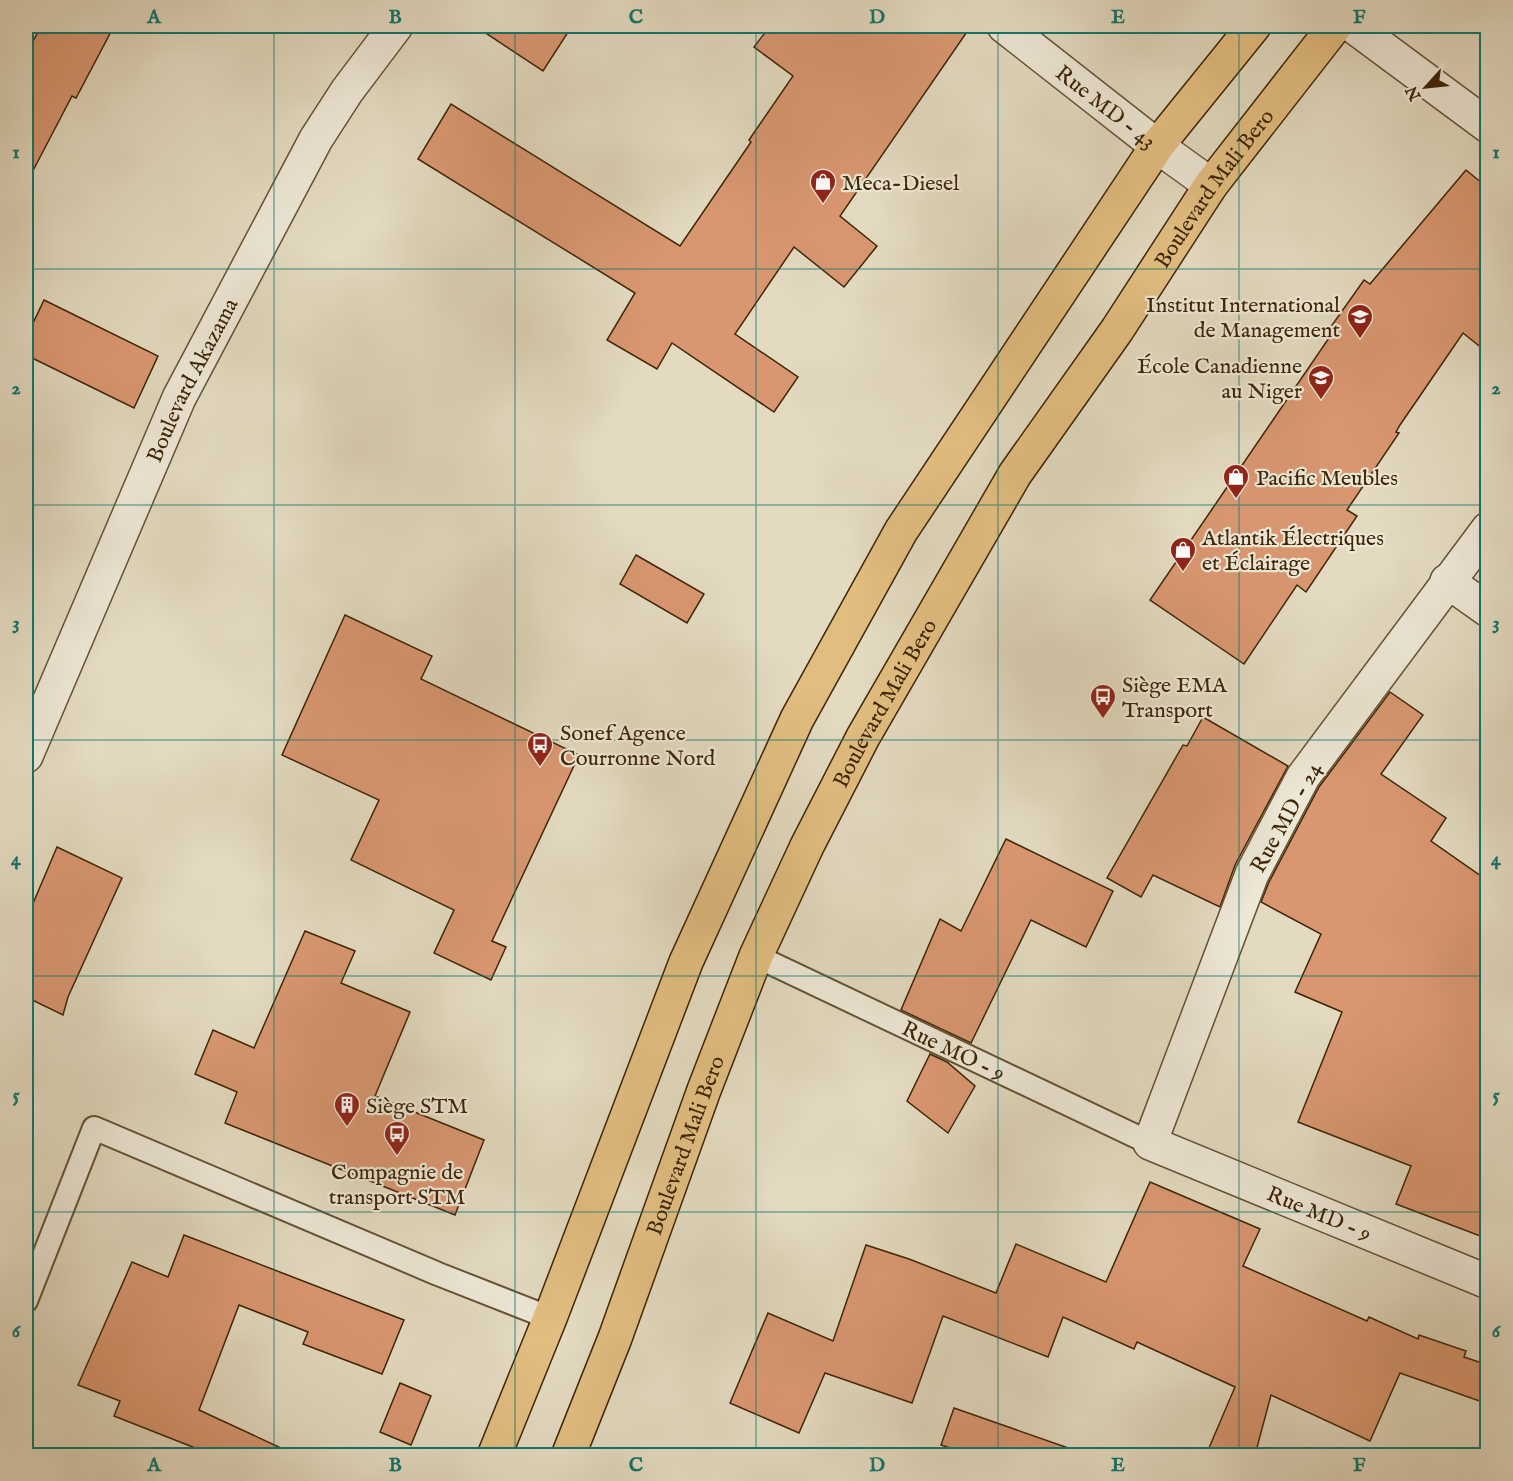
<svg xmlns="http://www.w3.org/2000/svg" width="1513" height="1481" font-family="'IM FELL English',serif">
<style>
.building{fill:#d99771;stroke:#3d2506;stroke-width:1.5}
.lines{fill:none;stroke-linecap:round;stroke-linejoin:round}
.service-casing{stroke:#665234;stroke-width:26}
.minor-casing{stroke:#665234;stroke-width:36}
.primary-casing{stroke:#3d2506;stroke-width:36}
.service{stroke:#ede7d6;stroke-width:22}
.minor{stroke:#ede7d6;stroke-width:33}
.primary{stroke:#e2bd80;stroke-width:33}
.grid{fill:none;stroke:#0f766e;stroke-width:1.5;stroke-opacity:0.55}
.labels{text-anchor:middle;stroke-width:4.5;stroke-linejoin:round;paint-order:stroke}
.street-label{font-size:22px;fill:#3d2506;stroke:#ede7d6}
.poi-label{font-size:22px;fill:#3d2506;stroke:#ede7d6;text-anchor:start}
.neatline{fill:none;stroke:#0f766e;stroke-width:2}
.grid-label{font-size:20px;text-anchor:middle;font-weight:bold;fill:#0f766e}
</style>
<rect width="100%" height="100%" fill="#e3dac0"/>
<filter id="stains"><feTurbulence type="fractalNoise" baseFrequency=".00333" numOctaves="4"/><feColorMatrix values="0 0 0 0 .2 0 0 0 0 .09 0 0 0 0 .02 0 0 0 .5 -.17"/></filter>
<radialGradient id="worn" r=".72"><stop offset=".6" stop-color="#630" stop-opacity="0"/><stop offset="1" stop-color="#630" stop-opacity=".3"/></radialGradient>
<!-- building -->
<g class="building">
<path d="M41,26H114L76,98L72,96L26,184V55Z"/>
<path d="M475,26H572L543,71Z"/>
<path d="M770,26H971L840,216L877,246L844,287L794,247L735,334L798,377L774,412L672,343L657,369L607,340L635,293L418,159L451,104L680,246L751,142L749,140L793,76L754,47Z"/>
<path d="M1466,170L1488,188V353L1463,333L1400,425L1396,432L1399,433L1347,510L1357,516L1306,592L1297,585L1244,664L1150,600L1329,338L1325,335L1364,280L1370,284Z"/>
<path d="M44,300L158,356L134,408L26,355V338Z"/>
<path d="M636,555L704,594L687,623L620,584Z"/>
<path d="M345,615L432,656L421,679L579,755L492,941L506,947L491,980L434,953L454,910L351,860L379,800L282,755Z"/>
<path d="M1390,692L1423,715L1381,774L1446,818L1431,841L1488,881V1239L1396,1204L1411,1166L1298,1122L1342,1012L1295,992L1321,934L1261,902L1269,882L1319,787Z"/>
<path d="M1203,717L1288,766L1235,865L1220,907L1153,875L1141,897L1107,878L1183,745L1187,746Z"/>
<path d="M1006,839L1113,891L1086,947L1031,920L971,1043L901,1010L940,919L961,931Z"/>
<path d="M57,847L122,878L68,997L63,1015L26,997V920Z"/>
<path d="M305,931L355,951L341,983L410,1012L375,1096L484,1140L455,1215L225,1123L237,1092L195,1074L213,1030L254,1048Z"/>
<path d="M930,1054L947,1062L975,1086L948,1133L907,1101Z"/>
<path d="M1150,1182L1260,1229L1243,1266L1367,1321L1369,1317L1418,1339L1419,1335L1466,1351L1464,1357L1488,1365V1404L1400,1373L1370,1441L1271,1395L1255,1455H1206L1235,1387L1137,1342L1134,1349L1063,1317L1048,1357L943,1316L912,1403L825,1373L799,1433L730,1403L768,1313L833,1341L866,1245L909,1259L996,1293L1016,1244L1106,1282Z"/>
<path d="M184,1235L404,1320L382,1374L303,1344L308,1332L239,1305L199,1410L296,1455H213L114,1416L120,1401L78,1385L132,1262L168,1277Z"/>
<path d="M400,1383L431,1396L411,1445L380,1432Z"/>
<path d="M954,1408L1074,1450L1073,1455H971L941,1445Z"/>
</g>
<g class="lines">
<defs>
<g id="service">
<path id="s1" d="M756,956L1150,1143"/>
<path d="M26,1301L94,1128L438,1274L550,1318"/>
</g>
<g id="minor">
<path id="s2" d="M1004,26L1157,146L1211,185"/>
<path d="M1353,26L1488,126"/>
<path id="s3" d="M1488,529L1303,777L1252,874L1150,1143L1488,1282"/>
<path d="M1447,581L1488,610"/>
<path id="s4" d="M26,756L179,398L316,139L347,91L396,26"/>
</g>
<g id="primary">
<path d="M494,1456L550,1318L686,962L797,719L901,531L1157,146L1254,26"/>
<path id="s5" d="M568,1456L615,1338L704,1090L756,956L807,846L863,737L1015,474L1117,330L1211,185L1335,26"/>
</g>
</defs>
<!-- service casing -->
<use href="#service" class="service-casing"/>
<!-- minor casing -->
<use href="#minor" class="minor-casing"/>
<!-- primary casing -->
<use href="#primary" class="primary-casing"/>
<!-- service -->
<use href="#service" class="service"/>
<!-- minor -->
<use href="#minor" class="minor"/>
<!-- primary -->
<use href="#primary" class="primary"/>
</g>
<!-- grid -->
<path class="grid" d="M274,26V1456M515,26V1456M756,26V1456M998,26V1456M1239,26V1456M26,269H1488M26,505H1488M26,740H1488M26,976H1488M26,1212H1488"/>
<!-- icons -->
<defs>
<symbol id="shop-pin" viewBox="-11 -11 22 30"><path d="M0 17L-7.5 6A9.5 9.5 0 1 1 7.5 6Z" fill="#8f2418" stroke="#ede7d6"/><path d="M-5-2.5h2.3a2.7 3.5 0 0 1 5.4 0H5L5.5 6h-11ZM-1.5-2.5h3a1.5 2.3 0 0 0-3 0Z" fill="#fff"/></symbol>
<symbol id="university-pin" viewBox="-11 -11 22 30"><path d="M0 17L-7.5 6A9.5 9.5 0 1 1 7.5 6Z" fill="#8f2418" stroke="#ede7d6"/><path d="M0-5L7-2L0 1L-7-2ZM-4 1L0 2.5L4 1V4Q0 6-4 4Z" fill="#fff"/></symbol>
<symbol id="school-pin" viewBox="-11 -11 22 30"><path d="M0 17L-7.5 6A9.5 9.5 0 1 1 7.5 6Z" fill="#8f2418" stroke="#ede7d6"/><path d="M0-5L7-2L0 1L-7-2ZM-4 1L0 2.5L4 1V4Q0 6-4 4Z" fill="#fff"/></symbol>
<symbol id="bus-pin" viewBox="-11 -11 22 30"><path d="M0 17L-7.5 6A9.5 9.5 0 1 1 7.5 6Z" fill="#8f2418" stroke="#ede7d6"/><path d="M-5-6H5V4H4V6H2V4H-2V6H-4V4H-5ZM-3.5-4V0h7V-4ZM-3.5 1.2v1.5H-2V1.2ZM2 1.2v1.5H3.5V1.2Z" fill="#fff"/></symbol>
<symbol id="building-pin" viewBox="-11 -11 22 30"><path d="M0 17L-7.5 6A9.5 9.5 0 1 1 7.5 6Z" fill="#8f2418" stroke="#ede7d6"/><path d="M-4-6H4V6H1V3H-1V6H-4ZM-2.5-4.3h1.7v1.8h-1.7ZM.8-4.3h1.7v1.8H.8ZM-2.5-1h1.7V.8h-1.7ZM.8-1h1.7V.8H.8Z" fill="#fff"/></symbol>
</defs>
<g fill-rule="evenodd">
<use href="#shop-pin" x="808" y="167" width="30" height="40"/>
<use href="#university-pin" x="1345" y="302" width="30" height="40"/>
<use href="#school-pin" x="1306" y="363" width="30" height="40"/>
<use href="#shop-pin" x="1221" y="462" width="30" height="40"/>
<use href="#shop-pin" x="1168" y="535" width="30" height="40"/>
<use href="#bus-pin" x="1088" y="682" width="30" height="40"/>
<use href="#bus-pin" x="525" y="730" width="30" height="40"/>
<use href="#building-pin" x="332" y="1090" width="30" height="40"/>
<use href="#bus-pin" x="382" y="1119" width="30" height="40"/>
</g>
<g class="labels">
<!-- street labels -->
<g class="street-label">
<text dy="8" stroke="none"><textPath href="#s2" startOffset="130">Rue MD - 43</textPath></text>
<text dy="8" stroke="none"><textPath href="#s5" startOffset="1430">Boulevard Mali Bero</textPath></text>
<text dy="8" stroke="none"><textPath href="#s4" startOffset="411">Boulevard Akazama</textPath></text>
<text dy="8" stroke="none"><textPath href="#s5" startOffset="818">Boulevard Mali Bero</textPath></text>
<text transform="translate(1285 817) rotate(-61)" y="8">Rue MD - 24</text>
<text dy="8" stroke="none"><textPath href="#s1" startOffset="219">Rue MO - 9</textPath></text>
<text dy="8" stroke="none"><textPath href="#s5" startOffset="332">Boulevard Mali Bero</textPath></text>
<text dy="8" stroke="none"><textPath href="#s3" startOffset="890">Rue MD - 9</textPath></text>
</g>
<!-- poi labels -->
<g class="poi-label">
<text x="842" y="190">Meca-Diesel</text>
<text x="1340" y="312" text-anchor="end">Institut International<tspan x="1340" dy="25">de Management</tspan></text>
<text x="1302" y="373" text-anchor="end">École Canadienne<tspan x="1302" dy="25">au Niger</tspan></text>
<text x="1256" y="485">Pacific Meubles</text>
<text x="1202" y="545">Atlantik Électriques<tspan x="1202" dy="25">et Éclairage</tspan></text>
<text x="1122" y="692">Siège EMA<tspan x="1122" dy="25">Transport</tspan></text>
<text x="560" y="740">Sonef Agence<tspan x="560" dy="25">Courronne Nord</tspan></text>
<text x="366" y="1113">Siège STM</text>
<text x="397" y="1179" text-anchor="middle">Compagnie de<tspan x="397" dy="25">transport STM</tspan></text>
</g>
</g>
<!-- margin -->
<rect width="1513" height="1481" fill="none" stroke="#e3dac0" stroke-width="66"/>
<!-- north arrow -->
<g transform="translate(1426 87) rotate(243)" stroke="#ede7d6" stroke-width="4.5" paint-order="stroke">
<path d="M0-4.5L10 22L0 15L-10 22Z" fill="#3d2506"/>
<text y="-9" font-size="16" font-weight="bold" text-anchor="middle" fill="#3d2506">N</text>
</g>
<rect x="33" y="33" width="1447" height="1415" class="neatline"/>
<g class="grid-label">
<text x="154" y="23">A</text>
<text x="395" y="23">B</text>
<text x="636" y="23">C</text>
<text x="877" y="23">D</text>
<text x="1118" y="23">E</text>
<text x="1359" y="23">F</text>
<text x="16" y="158">1</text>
<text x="1496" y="158">1</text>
<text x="16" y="394">2</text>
<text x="1496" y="394">2</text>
<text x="16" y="629">3</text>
<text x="1496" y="629">3</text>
<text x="16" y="865">4</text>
<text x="1496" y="865">4</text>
<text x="16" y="1101">5</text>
<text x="1496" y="1101">5</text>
<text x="16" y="1337">6</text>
<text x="1496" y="1337">6</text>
<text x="154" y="1471">A</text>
<text x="395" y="1471">B</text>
<text x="636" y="1471">C</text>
<text x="877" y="1471">D</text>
<text x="1118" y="1471">E</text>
<text x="1359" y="1471">F</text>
</g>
<rect width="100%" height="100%" filter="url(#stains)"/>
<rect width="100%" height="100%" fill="url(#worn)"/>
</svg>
